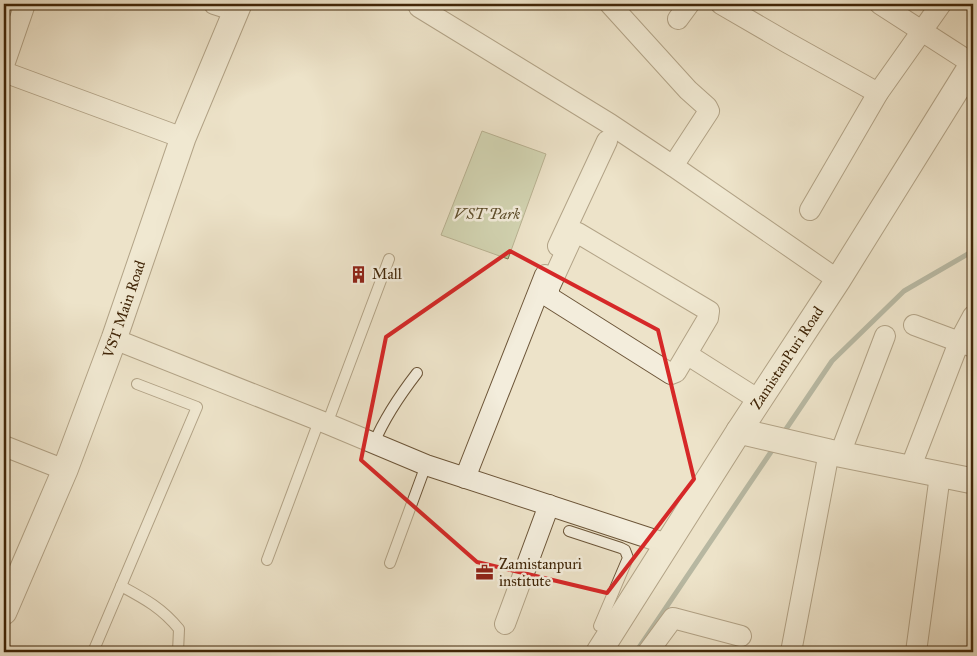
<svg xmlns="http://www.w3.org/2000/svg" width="977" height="656" font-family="'IM FELL Great Primer',serif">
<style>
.green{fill:#b4c499;stroke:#7a7550}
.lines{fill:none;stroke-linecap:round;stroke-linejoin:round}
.stream{stroke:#768172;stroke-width:5}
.service-casing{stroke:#6c5538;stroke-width:12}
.minor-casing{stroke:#6c5538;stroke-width:22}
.tertiary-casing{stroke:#6c5538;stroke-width:27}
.service{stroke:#f3eddc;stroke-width:10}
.minor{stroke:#f3eddc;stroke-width:20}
.tertiary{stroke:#f3eddc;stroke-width:25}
.marked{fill:none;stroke:#d62828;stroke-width:4;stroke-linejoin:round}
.labels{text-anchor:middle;stroke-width:5;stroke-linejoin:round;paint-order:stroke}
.park-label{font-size:15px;font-style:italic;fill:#5e4e2c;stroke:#f3eddc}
.poi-label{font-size:15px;fill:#412608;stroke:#f3eddc;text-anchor:start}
.street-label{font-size:15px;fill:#412608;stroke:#f3eddc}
</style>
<rect width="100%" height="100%" fill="#ede3c9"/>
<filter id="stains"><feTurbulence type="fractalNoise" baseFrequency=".004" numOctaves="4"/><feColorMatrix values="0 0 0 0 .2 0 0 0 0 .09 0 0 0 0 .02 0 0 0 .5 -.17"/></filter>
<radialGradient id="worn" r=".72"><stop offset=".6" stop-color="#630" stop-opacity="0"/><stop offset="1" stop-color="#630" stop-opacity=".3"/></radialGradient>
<!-- green -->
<path class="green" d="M482,131L546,154L508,259L441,235Z"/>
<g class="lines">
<!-- stream -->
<g class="stream">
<path d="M782,435L832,361L904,291L973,251"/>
<path d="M636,652L775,446"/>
</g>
<defs>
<g id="service">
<path d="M327,424L389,259"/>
<path d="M374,443C385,417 400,395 417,373"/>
<path d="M569,531L621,548L625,550L628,558L599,626"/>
<path d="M267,560L319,421"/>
<path d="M390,563L426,465"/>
<path d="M121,586C145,599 162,608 179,629L178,652"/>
<path d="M93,652L197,407L137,384"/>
</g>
<g id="minor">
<path d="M214,4L236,11"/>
<path d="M418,4L419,7L610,124L673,166L838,280"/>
<path d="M610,4L688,90L707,107L709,111L673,166"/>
<path d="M721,4L788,43L878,93"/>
<path d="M880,4L973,64"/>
<path d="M678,19L689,4"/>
<path d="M4,65L25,4"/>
<path d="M4,72L183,138"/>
<path d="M810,210L878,93L941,4"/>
<path d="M578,233L709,311L708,318L676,372L671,374L549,297V288L572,238Z"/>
<path d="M558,246L607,141"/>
<path d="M914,325L973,347"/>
<path d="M114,339L328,424L426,465L667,544"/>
<path d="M688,355L759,400"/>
<path d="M4,446L65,470"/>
<path d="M840,454L885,336"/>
<path d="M910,469L959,342L973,316"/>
<path d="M465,478L545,275"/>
<path d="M505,624L549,505"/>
<path d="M648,652L673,618L741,636"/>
<path d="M791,652L829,452"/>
<path d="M916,652L940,475"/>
</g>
<g id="tertiary">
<path d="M739,431L829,452L973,481"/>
<path id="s1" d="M4,612L65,470L114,339L183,138L239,4"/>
<path id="s2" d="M599,652L739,431L838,280L973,63"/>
</g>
</defs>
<!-- service casing -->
<use href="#service" class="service-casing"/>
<!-- minor casing -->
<use href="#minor" class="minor-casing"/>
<!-- tertiary casing -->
<use href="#tertiary" class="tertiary-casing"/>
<!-- service -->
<use href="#service" class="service"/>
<!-- minor -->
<use href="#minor" class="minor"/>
<!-- tertiary -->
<use href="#tertiary" class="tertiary"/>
</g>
<!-- marked area -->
<path d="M0 0H977V656H0ZM510,251L658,330L694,479L607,593L477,562L361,460L386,337Z" fill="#ede3c9" fill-opacity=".55" fill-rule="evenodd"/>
<path class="marked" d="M510,251L658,330L694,479L607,593L477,562L361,460L386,337Z"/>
<!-- icons -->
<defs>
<symbol id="building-bare" viewBox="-9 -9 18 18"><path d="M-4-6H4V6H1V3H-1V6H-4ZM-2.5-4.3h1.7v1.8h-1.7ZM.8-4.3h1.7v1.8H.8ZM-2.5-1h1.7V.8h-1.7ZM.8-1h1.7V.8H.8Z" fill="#8f2418" stroke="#f3eddc" stroke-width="2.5" paint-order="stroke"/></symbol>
<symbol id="office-bare" viewBox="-9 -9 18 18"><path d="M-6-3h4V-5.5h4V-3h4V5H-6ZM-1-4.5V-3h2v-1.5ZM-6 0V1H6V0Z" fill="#8f2418" stroke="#f3eddc" stroke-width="2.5" paint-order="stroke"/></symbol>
</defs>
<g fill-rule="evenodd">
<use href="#building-bare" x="346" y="262" width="25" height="25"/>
<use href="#office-bare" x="472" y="560" width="25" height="25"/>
</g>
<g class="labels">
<!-- park labels -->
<g class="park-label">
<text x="487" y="219">VST Park</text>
</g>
<!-- poi labels -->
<g class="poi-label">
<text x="372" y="279">Mall</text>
<text x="499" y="569">Zamistanpuri<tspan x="499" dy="17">institute</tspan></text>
</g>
<!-- street labels -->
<g class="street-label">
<text dy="5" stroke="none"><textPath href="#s1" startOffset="326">VST Main Road</textPath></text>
<text dy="5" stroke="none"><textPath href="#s2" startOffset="349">ZamistanPuri Road</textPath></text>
</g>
</g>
<!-- margin -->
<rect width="977" height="656" fill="none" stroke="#ede3c9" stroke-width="20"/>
<rect x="5" y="5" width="967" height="646" fill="none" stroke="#412608" stroke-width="2.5"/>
<rect x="10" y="10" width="957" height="636" fill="none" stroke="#412608"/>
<rect width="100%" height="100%" filter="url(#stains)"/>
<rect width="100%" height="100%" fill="url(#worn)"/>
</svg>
